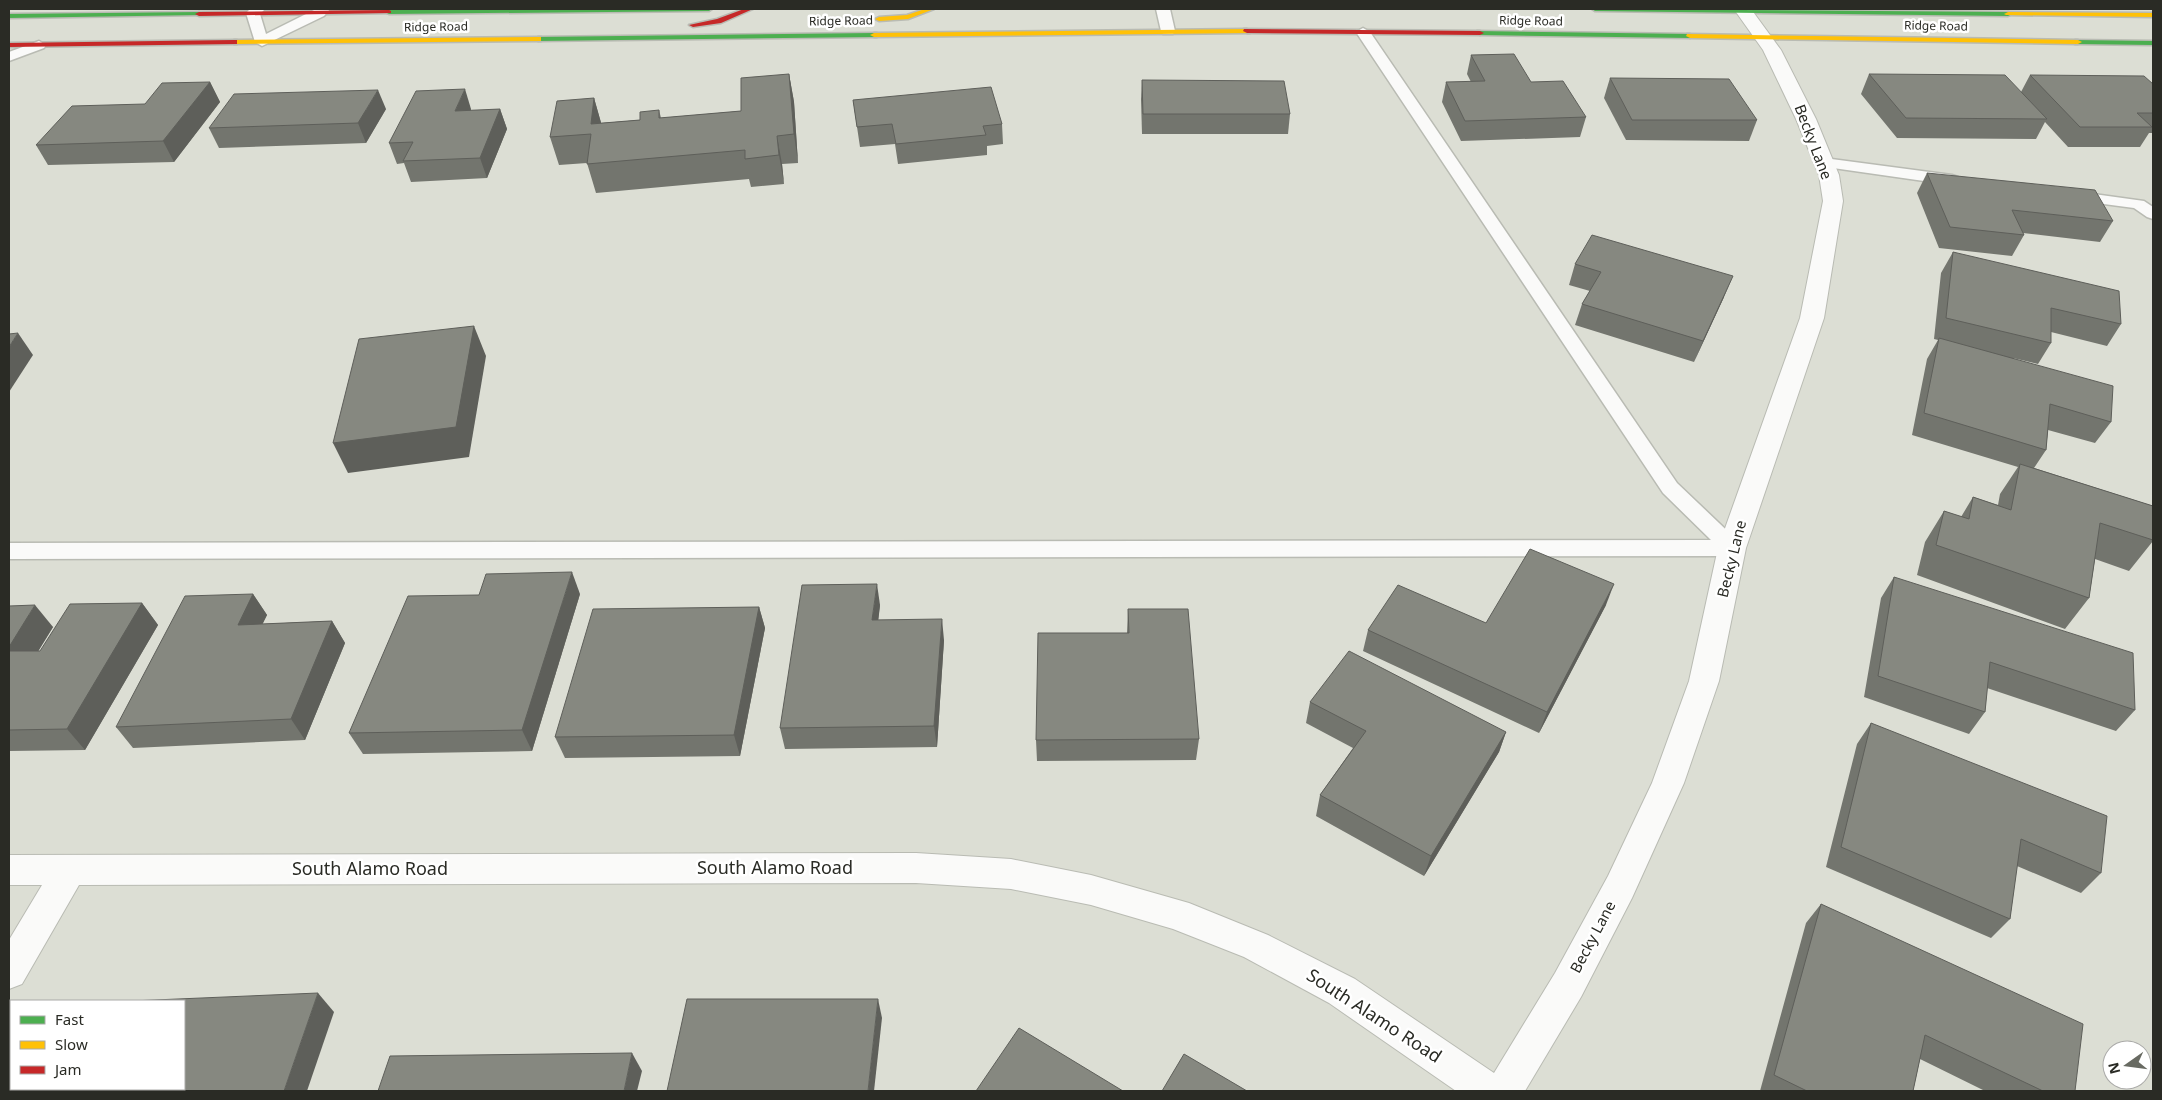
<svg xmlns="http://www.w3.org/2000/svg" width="2162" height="1100" font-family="'Noto Sans',sans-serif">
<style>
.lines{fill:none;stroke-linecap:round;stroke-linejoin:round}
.lane-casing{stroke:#b9bbb3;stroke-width:3}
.street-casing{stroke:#b9bbb3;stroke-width:2}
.fast-casing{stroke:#b9bbb3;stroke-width:3}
.slow-casing{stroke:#b9bbb3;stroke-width:3}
.jam-casing{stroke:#b9bbb3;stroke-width:3}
.lane{fill:#fafaf9;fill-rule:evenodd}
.street{fill:#fafaf9;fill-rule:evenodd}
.fast{fill:#4caf50;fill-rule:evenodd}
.slow{fill:#ffc107;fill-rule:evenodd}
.jam{fill:#c62828;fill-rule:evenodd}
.wall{fill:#73756e}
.shaded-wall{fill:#5e5f5a}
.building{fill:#868880;stroke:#5e5f5a}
.labels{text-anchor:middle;stroke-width:5;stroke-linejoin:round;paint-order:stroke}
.far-street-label{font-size:12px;fill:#2a2b25;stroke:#fff}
.street-label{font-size:15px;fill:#2a2b25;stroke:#fff}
.near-street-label{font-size:18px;fill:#2a2b25;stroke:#fff}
</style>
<rect width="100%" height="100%" fill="#dcded4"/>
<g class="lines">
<defs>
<g id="lane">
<path d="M250,9H265L260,14L266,34L316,9H330L324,16L262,46L255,42L246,13Z"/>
<path d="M1156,9H1170L1175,31L1173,34H1163L1161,31Z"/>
<path d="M1363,28L1370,32L1677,483L1740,543L1743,548L1740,553L1732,556L9,559V543L1711,540L1663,493L1356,32Z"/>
<path d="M39,41L46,45L44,48L9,61V52Z"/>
<path d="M1824,158L1952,175L1958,177L1960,180L1958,183L1952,185L1819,166L1816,163L1819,160Z"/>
<path d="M2072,191L2144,201L2153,207V219L2147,217L2134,208L2066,199L2064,196L2066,193Z"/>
</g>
<path id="street" d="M1739,9H1751L1781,50L1816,119L1839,175L1843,201L1824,318L1746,548L1719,681L1684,783L1632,898L1581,997L1525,1091H1456L1329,1003L1244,957L1173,929L1091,905L1011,889L916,883L79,885L22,984L9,989V940L42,885H9V855L916,853L1011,859L1091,875L1189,903L1268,935L1355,979L1494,1073L1555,973L1608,876L1652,783L1689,681L1718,548L1800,318L1823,201L1819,175L1796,119L1763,50L1736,12Z"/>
<g id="fast">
<path d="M512,9H712L709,11L389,14L385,12L389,10Z"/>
<path d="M1592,9L2008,12L2012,14L2008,16L1595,11Z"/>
<path d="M199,12L201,13V15L9,18V14Z"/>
<path d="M1477,31L1690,34L1694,36L1690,38L1480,35L1476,33Z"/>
<path d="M874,33H877V37L538,41L534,39L538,37Z"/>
<path d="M2075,40L2153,41V45L2078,44H2075Z"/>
</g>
<g id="slow">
<path d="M925,9H934L908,19L879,21L875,19L879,17L907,15Z"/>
<path d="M2008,12L2153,13V17L2006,15L2004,14Z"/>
<path d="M1247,29L1251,31L1250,33L874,37L870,35L874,33Z"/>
<path d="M1687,34L2078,40L2082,42L2078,44L1690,38L1686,36Z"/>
<path d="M538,37H541V41L234,44L230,42L234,40Z"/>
</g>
<g id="jam">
<path d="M744,9H753L721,23L693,27L689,25L717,19Z"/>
<path d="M389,10L391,11V13L199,16L195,14L199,12Z"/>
<path d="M1244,29L1480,31L1484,33L1480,35L1247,33L1243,31Z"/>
<path d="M234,40H237V44L9,47V43Z"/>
</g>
</defs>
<!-- lane casing -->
<use href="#lane" class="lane-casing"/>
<!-- street casing -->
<use href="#street" class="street-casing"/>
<!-- fast casing -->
<use href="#fast" class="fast-casing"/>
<!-- slow casing -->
<use href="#slow" class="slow-casing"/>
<!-- jam casing -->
<use href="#jam" class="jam-casing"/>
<!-- lane -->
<use href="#lane" class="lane"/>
<!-- street -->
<use href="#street" class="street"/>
<!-- fast -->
<use href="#fast" class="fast"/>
<!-- slow -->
<use href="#slow" class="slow"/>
<!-- jam -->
<use href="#jam" class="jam"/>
</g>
<!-- wall -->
<g class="wall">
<path d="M1471,55L1531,82L1586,117L1580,137L1461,141L1442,102L1446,82H1471L1467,74Z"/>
<path d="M789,74L794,102L798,163L782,164L784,184L751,187L749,179L596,193L587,163L559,165L550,137L594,98L601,123L640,120L659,110L661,118L741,111Z"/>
<path d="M1869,74L2021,92L2030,75L2153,84V133H2149L2140,147H2068L2045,122L2036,139L1897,138L1861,94Z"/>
<path d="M1610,78L1757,120L1749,141L1626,140L1604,98Z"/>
<path d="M1142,80L1290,114L1288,134H1142L1141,99Z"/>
<path d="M210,82L220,102L174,162L48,165L36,145L145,104Z"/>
<path d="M853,100L1002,124L1003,144L987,146V155L898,164L895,144L860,147Z"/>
<path d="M386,109L366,143L219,148L209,128Z"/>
<path d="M471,109V111L500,109L507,129L487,178L411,182L404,163L397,164L389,143Z"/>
<path d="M1927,173L2113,221L2100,242L2023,233L2024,235L2012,256L1939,248L1917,193Z"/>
<path d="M1953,252L2121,324L2107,346L2051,332V343L2038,364L2013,358L2111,422L2095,443L2048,430L2046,450L2034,468L2153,506V541L2129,571L2095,559L2089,598L2065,629L1917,575L1925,542L1944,511L1961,517L1973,497L1998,505L2000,494L2018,467L1912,435L1927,359L1938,340L1934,339L1941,273Z"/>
<path d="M1575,264L1724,297L1694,362L1575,325L1582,304L1590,291L1569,285Z"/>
<path d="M1894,577L2135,710L2116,731L1987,688L1985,712L1969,734L1864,697L1881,598Z"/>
<path d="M253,594L267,615L262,624L332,621L345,643L305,740L133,748L116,727Z"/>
<path d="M580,594L532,751L363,754L349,733Z"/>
<path d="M142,603L158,625L85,750L9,751V606L53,627L38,651H40Z"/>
<path d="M880,605L878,620L944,640L937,747L785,749L780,728Z"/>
<path d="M1606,605L1539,733L1363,651L1368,630L1486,623Z"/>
<path d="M759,607L765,628L740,756L565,758L555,737Z"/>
<path d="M1128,609L1199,739L1196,760L1037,761L1036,740L1127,633Z"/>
<path d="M1310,702L1506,732L1499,752L1424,876L1316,816L1320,795L1353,748L1306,723Z"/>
<path d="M1871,723L2101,873L2081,893L2017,866L2010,919L1991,938L1826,867L1857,744Z"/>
<path d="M1821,904L2075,1091H1985L1920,1059L1913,1091H1760L1806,923Z"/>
</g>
<!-- shaded-wall -->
<g class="shaded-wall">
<path d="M789,74L794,102L798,163L794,134Z"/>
<path d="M210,82L220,102L174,162L163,141Z"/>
<path d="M465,89L471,109L462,131L455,111Z"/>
<path d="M378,90L386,109L366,143L358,123Z"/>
<path d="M594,98L602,126L591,124Z"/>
<path d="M500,109L507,129L487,178L480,158Z"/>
<path d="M777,136L782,164L784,184L779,155Z"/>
<path d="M1733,276L1724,297L1694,362L1703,341Z"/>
<path d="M474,326L486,356L469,457L348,473L333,443Z"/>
<path d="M18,333L33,355L9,392V347Z"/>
<path d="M572,572L580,594L532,751L522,730Z"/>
<path d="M877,584L880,605L876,641L872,620Z"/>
<path d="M1614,584L1606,605L1539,733L1547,712Z"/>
<path d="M253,594L267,615L252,646L238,625Z"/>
<path d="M142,603L158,625L85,750L67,729Z"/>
<path d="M35,605L53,627L25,673L9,654V647Z"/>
<path d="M759,607L765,628L740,756L734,735Z"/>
<path d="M942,619L944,640L937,747L934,726Z"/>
<path d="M332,621L345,643L305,740L291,719Z"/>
<path d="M1506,732L1499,752L1424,876L1431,856Z"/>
<path d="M318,993L334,1012L307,1091H284Z"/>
<path d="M878,999L882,1018L874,1091H868Z"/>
<path d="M632,1053L642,1071L637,1091H624Z"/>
</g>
<!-- building -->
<g class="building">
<path d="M1514,54L1531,82L1563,81L1586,117L1465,121L1446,82L1485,81L1471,55Z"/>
<path d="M789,74L794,134L777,136L779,155L745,159V150L587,164L591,134L550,137L557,101L594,98L591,124L640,120V112L659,110V118L741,111V78Z"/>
<path d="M1869,74L2005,75L2047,119L1906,118Z"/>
<path d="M2030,75L2144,76L2153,84V113H2137L2152,127H2080Z"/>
<path d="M1610,78L1729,79L1757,120H1632Z"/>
<path d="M1142,80L1284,81L1290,114H1143Z"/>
<path d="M210,82L163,141L36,145L72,106L145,104L162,83Z"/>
<path d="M991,87L1002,124L983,126L986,135L896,144L892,124L857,127L853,100Z"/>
<path d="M465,89L455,111L500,109L480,158L403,161L413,142L389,143L416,91Z"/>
<path d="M378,90L358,123L209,128L234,94Z"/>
<path d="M1927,173L2095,190L2113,221L2012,210L2024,235L1950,227Z"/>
<path d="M1592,235L1733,276L1703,341L1582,304L1601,272L1575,264Z"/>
<path d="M1953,252L2119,291L2121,324L2051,308V343L1946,318Z"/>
<path d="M474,326L456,427L333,443L359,339Z"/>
<path d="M18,333L9,347V334Z"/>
<path d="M1939,338L2113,386L2111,422L2050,404L2046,450L1924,413Z"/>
<path d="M2020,464L2153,506V540L2100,523L2089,598L1936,545L1944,511L1969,519L1973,497L2011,510Z"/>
<path d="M1530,549L1614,584L1547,712L1368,630L1398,585L1486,623Z"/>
<path d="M572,572L522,730L349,733L408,596L479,595L486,574Z"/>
<path d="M1894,577L2133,653L2135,710L1990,662L1985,712L1878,676Z"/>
<path d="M877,584L872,620L942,619L934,726L780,728L802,585Z"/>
<path d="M253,594L238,625L332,621L291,719L116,727L185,596Z"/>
<path d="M142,603L67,729L9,730V651H40L70,604Z"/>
<path d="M35,605L9,647V606Z"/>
<path d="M759,607L734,735L555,737L593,609Z"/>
<path d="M1128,609H1188L1199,739L1036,740L1038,633H1129Z"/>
<path d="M1349,651L1506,732L1431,856L1320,795L1366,731L1310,702Z"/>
<path d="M1871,723L2107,816L2101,873L2021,839L2010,919L1841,847Z"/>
<path d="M1821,904L2083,1024L2075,1091H2043L1925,1035L1913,1091H1807L1774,1075Z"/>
<path d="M318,993L284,1091H48L49,1089H184V1001H131Z"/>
<path d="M687,999H878L868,1091H667Z"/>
<path d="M1019,1028L1123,1091H976Z"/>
<path d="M632,1053L624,1091H378L390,1056Z"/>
<path d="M1184,1054L1247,1091H1162Z"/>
</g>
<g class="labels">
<!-- far-street labels -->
<g class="far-street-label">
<text transform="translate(841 21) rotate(-1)" y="4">Ridge Road</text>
<text transform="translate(1531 21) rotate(1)" y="4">Ridge Road</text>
<text transform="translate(1936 26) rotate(1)" y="4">Ridge Road</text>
<text transform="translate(436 27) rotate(-1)" y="4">Ridge Road</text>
</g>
<!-- street labels -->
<g class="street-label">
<text transform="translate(1813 142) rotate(69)" y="5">Becky Lane</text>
<text transform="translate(1732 559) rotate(-76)" y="5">Becky Lane</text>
<text transform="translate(1593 937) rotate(-62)" y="5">Becky Lane</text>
</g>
<!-- near-street labels -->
<g class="near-street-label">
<text x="775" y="874">South Alamo Road</text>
<text x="370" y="875">South Alamo Road</text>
<text transform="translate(1374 1016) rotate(33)" y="6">South Alamo Road</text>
</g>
</g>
<!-- border -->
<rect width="2162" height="1100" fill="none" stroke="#2a2b25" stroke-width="20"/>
<!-- legend -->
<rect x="10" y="1000" width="175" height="90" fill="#ffffff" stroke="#aaaaa8"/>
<rect x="20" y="1016" width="25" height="8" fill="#4caf50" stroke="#aaaaa8"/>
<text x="55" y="1025" font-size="15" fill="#2a2b25">Fast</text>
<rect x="20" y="1041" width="25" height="8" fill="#ffc107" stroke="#aaaaa8"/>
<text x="55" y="1050" font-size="15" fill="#2a2b25">Slow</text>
<rect x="20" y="1066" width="25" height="8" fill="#c62828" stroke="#aaaaa8"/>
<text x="55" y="1075" font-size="15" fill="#2a2b25">Jam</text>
<!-- north arrow -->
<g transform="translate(2127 1065) rotate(256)"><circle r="24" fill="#ffffff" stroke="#aaaaa8"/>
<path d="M0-4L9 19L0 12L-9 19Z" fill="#686a62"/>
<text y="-8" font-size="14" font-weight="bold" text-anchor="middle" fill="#2a2b25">N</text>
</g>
</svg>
